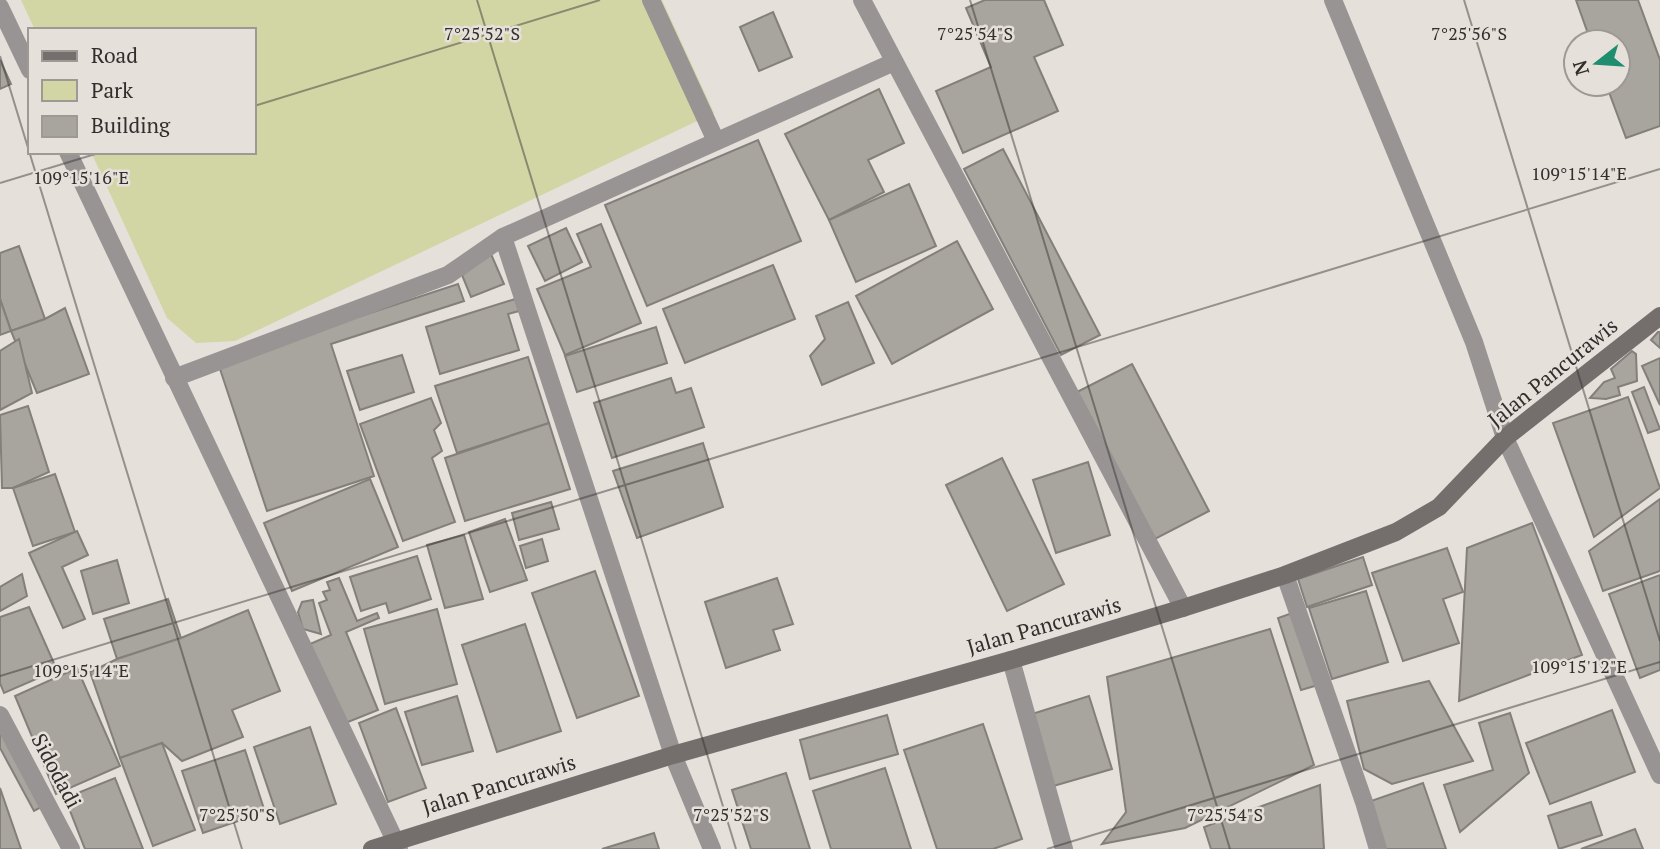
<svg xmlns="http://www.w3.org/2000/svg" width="1660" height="849" font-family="'PT Serif',serif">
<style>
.green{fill:#d1d6a4}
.building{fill:#a8a49e;stroke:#837f7a;stroke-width:2}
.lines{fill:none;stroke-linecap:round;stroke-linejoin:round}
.lane{stroke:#979493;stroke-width:18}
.street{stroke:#979493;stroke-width:18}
.secondary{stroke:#746e6d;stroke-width:18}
.ticks{fill:none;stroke:#312e2c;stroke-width:2;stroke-opacity:0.45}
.labels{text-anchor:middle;stroke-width:5;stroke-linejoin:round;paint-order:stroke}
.street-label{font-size:21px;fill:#312e2c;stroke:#e6e0db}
.ticks-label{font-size:18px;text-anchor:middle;fill:#312e2c;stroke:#e6e0db;stroke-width:5;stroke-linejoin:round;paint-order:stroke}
</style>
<rect width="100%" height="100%" fill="#e6e0db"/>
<!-- green -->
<path class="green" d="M21,0H662L714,113L235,341L196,343L167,318L91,152H254V30H35Z"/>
<!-- building -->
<g class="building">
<path d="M985,0H1044L1063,45L1034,57L1058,111L963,153L936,91L991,67L966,8Z"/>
<path d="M1576,0H1638L1660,60V126L1626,138L1606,84H1618V42H1591Z"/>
<path d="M773,12L792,57L759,71L740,27Z"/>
<path d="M0,60L11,84L0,89Z"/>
<path d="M879,89L904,143L868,160L884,192L829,220L785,134Z"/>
<path d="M758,140L801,241L647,306L605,205Z"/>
<path d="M1003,149L1100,335L1061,355L964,169Z"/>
<path d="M909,184L936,246L856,282L829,220Z"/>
<path d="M601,224L641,323L565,355L537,289L591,267L577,234Z"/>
<path d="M566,228L582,262L545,281L528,246Z"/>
<path d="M957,241L993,309L892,364L856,296Z"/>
<path d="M19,246L45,319L11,331L0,299V253Z"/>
<path d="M491,254L504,284L471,297L462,275Z"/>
<path d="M773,265L795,319L685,363L663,309Z"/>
<path d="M458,284L464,301L331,344L374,476L267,511L218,363Z"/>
<path d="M0,299L11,331L0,335Z"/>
<path d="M515,299L519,311L508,314L519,350L440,374L426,327Z"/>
<path d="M848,302L874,363L822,385L810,356L825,339L816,316Z"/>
<path d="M65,308L89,374L37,393L11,331L45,319Z"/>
<path d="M656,327L667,363L577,392L565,356Z"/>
<path d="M1658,332H1660V348L1651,340Z"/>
<path d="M19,339L32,393L0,410V351Z"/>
<path d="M1632,351L1636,354L1637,381L1618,387L1620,395L1606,399L1590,398L1604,382L1615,378L1611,369Z"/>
<path d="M402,355L414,392L360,410L347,371Z"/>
<path d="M528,357L549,423L457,453L435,386Z"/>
<path d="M1660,358V405L1642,366Z"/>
<path d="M1132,364L1209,511L1153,540L1077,392Z"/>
<path d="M671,378L676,393L691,388L704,427L612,458L594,403Z"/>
<path d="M1644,387L1660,429L1648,433L1632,392Z"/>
<path d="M1628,397L1660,488L1594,537L1553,423Z"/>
<path d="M431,398L441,423L434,430L442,451L432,458L455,522L403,541L360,424Z"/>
<path d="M28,406L49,472L13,488H2L0,415Z"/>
<path d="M549,423L570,489L465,521L445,458Z"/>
<path d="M703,443L723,507L637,538L613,471Z"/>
<path d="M1002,458L1064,584L1007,611L946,485Z"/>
<path d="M1088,462L1110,535L1056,553L1033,480Z"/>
<path d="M55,474L75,532L33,546L13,488Z"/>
<path d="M370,479L398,547L292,591L264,523Z"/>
<path d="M1660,499V571L1603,591L1589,551Z"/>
<path d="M551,502L559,529L519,540L512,513Z"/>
<path d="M505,519L527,580L490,592L469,532Z"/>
<path d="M1532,523L1582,655L1459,701L1467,548Z"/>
<path d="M77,531L88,555L62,567L85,619L63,628L29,553Z"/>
<path d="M464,535L483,599L445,608L427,545Z"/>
<path d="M542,539L548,561L526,568L520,546Z"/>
<path d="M1447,548L1463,592L1443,599L1459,643L1403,661L1372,573Z"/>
<path d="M417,556L431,599L389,613L386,603L361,611L350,577Z"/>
<path d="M1363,557L1372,585L1307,607L1298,579Z"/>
<path d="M117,560L129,603L93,614L81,571Z"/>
<path d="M595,571L639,696L577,718L532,593Z"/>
<path d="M22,574L27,596L0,611V587Z"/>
<path d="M1660,575V670L1640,678L1609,594Z"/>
<path d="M339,578L357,621L377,613L379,618L346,632L378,710L343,724L310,644L331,635L319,603L327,600L323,592L330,590L327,582Z"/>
<path d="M777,578L793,624L773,630L780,650L726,668L705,602Z"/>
<path d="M1366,591L1388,662L1332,679L1309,608Z"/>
<path d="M168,599L181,638L117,659L104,619Z"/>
<path d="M313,600L321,634L303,629L298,612L302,602Z"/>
<path d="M29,607L57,670L4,693L0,683V617Z"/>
<path d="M437,609L457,684L385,704L364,629Z"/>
<path d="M248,610L280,691L232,710L243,737L182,761L162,743L120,758L90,672L117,659L181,638Z"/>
<path d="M1295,612L1318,685L1301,690L1278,618Z"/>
<path d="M525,624L561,731L497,752L462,645Z"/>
<path d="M1270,629L1314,765L1185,828L1102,844L1126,812L1107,677Z"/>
<path d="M77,668L120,766L56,794L15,696Z"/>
<path d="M1429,681L1473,761L1392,784L1364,769L1347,701Z"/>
<path d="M457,696L473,751L422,765L405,712Z"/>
<path d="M1089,696L1112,769L1050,787L1029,715Z"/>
<path d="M396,708L426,788L388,802L359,723Z"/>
<path d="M1612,710L1635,772L1550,804L1526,743Z"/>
<path d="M1510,713L1529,773L1460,832L1444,785L1493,770L1479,723Z"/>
<path d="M887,715L898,754L810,779L800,740Z"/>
<path d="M0,720L45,805L34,811L0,748Z"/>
<path d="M983,724L1022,839L993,849H937L904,750Z"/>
<path d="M310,727L336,804L280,824L254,747Z"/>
<path d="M162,743L195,830L153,846L120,758Z"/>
<path d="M245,750L265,812L203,833L182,771Z"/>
<path d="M885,768L911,849H831L813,791Z"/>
<path d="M786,773L810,849H751L732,790Z"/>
<path d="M115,778L143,849H85L65,798Z"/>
<path d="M1423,783L1446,849H1384L1368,802Z"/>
<path d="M1320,785L1324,849H1211L1204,827Z"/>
<path d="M0,788L21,849H0Z"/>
<path d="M1591,802L1602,835L1559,849L1548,816Z"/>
<path d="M1635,829L1643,849H1581Z"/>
<path d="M654,833L659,849H602Z"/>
</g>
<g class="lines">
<!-- lane -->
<path class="lane" d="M1333,0L1474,342L1505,438"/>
<!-- street -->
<g class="street">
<path d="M651,0L716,141"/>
<path d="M862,0L1183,608"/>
<path d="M0,7L30,70"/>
<path d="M68,152L399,849"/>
<path d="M503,237L673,755L712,849"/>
<path d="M174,378L448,275L503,237L894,62"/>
<path d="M1505,438L1660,775"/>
<path d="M1285,575L1364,802L1378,849"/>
<path d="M1011,660L1064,849"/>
<path d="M0,715L71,849"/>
</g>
<!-- secondary -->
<path class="secondary" d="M372,849L673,755L1011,660L1183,608L1285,575L1396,532L1439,507L1505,438L1660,316"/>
</g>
<!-- ticks -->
<path class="ticks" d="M477,0L736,849M970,0L1230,849M1464,0L1660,641M0,56L242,849M254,106L600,0M0,183L102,152M0,676L1660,169M1047,849L1660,662"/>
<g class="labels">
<!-- street labels -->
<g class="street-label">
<text transform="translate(1553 373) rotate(-39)" y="7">Jalan Pancurawis</text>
<text transform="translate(1044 626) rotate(-16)" y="7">Jalan Pancurawis</text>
<text transform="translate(56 771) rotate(62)" y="7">Sidodadi</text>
<text transform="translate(499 785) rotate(-17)" y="7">Jalan Pancurawis</text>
</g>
</g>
<g class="ticks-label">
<text x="482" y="40">7°25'52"S</text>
<text x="975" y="40">7°25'54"S</text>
<text x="1469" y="40">7°25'56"S</text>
<text x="1579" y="180">109°15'14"E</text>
<text x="81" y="184">109°15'16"E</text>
<text x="1579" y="673">109°15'12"E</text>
<text x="81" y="677">109°15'14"E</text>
<text x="237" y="821">7°25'50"S</text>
<text x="731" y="821">7°25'52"S</text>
<text x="1225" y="821">7°25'54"S</text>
</g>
<!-- legend -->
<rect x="28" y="28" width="228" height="126" fill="#e6e0db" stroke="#9e9995" stroke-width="2"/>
<rect x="42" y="51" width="35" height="10" fill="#746e6d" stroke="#9e9995" stroke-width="2"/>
<text x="91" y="63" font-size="21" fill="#312e2c">Road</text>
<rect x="42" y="80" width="35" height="21" fill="#d1d6a4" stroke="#9e9995" stroke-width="2"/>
<text x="91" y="98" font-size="21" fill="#312e2c">Park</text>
<rect x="42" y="116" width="35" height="21" fill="#a8a49e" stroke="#9e9995" stroke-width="2"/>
<text x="91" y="133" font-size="21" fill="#312e2c">Building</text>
<!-- north arrow -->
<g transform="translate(1597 63) rotate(253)"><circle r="33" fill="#e6e0db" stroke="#9e9995" stroke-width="2"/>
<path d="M0-5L12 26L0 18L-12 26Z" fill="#1e8e6e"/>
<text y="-10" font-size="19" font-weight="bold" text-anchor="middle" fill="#312e2c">N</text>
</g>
</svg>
